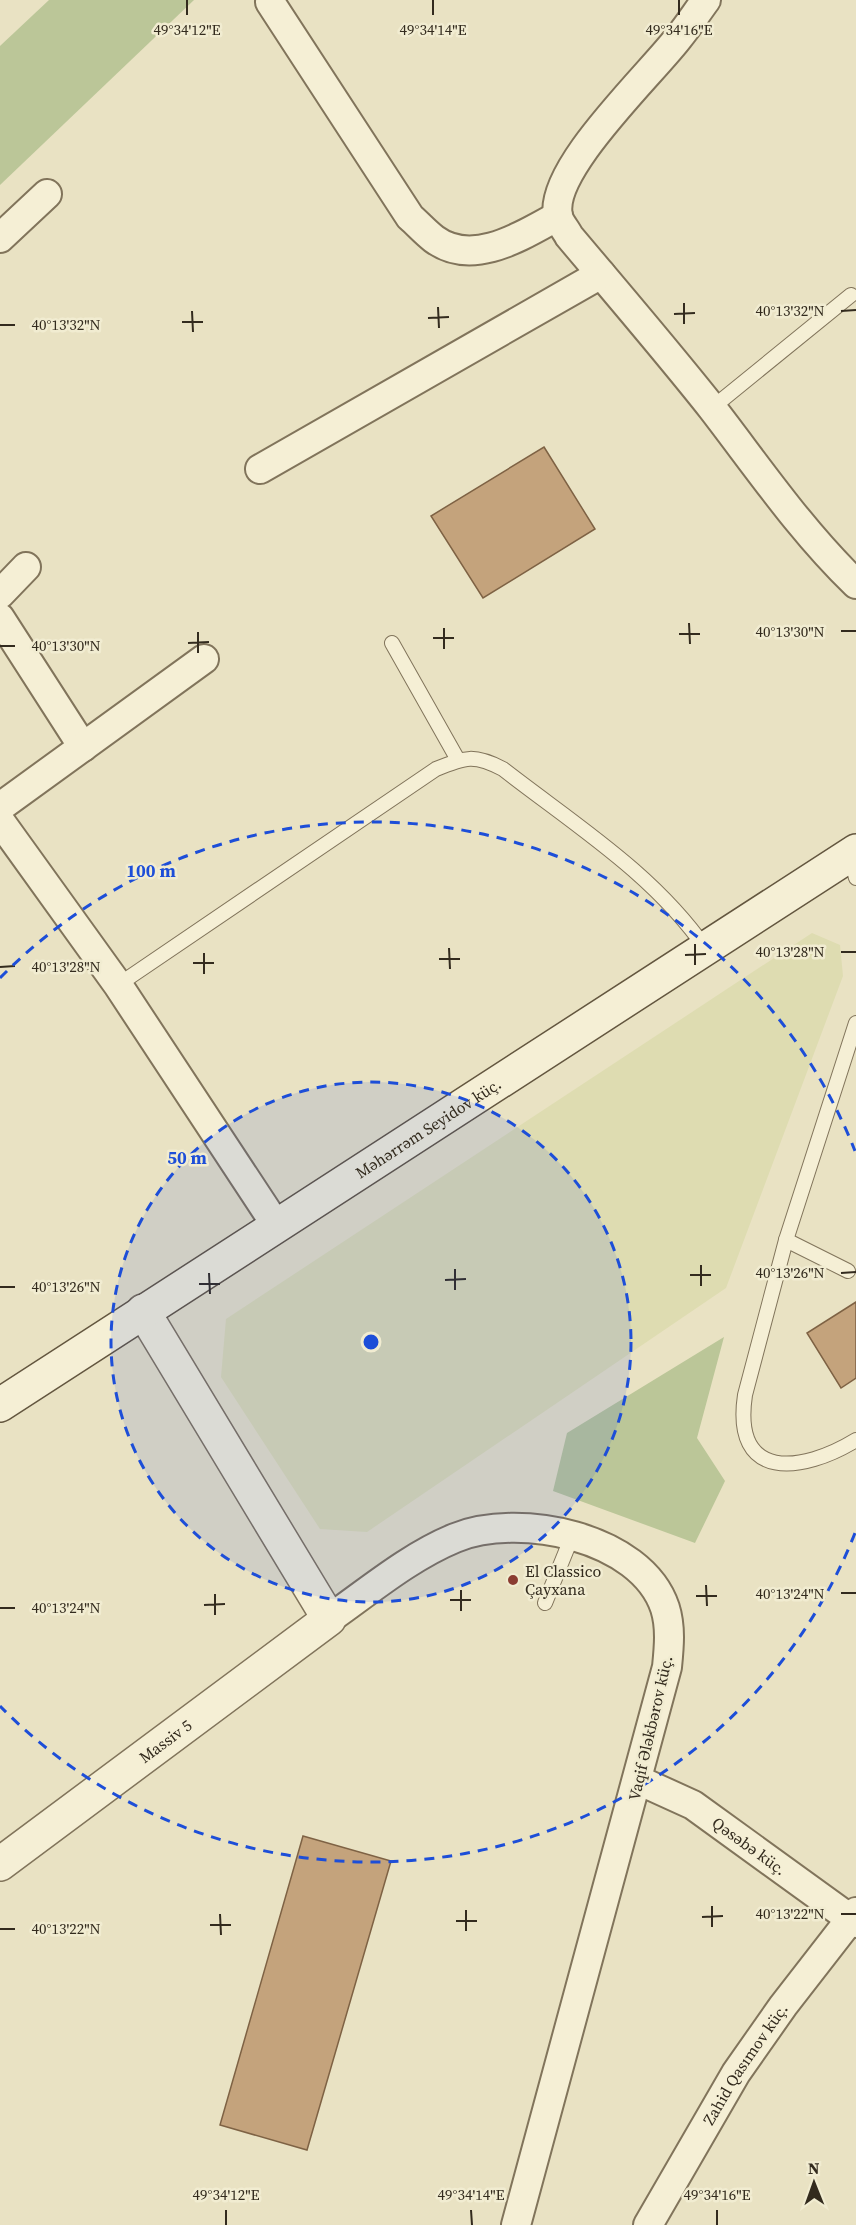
<svg xmlns="http://www.w3.org/2000/svg" width="856" height="2225" font-family="'Source Serif 4',serif">
<style>
.farmland{fill:#dedcb1}
.green{fill:#bbc698}
.building{fill:#c4a37c;stroke:#7e6244;stroke-width:1.5}
.lines{fill:none;stroke-linecap:round;stroke-linejoin:round}
.service-casing{stroke:#81745b;stroke-width:16}
.minor-casing{stroke:#81745b;stroke-width:32}
.tertiary-casing{stroke:#81745b;stroke-width:36}
.secondary-casing{stroke:#63563f;stroke-width:36}
.service{stroke:#f5efd5;stroke-width:14}
.minor{stroke:#f5efd5;stroke-width:28}
.tertiary{stroke:#f5efd5;stroke-width:33}
.secondary{stroke:#f5efd5;stroke-width:33}
.ticks{fill:none;stroke:#332b1e;stroke-width:2}
.ring{fill:none;stroke:#1d4ed8;stroke-width:3;stroke-dasharray:10 8}
.poi-dot{fill:#8b3c31;stroke:#f1ecd1;stroke-width:2}
.labels{text-anchor:middle;stroke-width:5;stroke-linejoin:round;paint-order:stroke}
.street-label{font-size:16px;fill:#332b1e;stroke:#f1ecd1}
.poi-label{font-size:16px;fill:#332b1e;stroke:#f1ecd1;text-anchor:start}
.ticks-label{font-size:15px;text-anchor:middle;fill:#332b1e;stroke:#f1ecd1;stroke-width:5;stroke-linejoin:round;paint-order:stroke}
.centre{fill:#1d4ed8;stroke:#f1ecd1;stroke-width:3}
.ring-label{font-size:18px;text-anchor:middle;font-weight:bold;fill:#1d4ed8;stroke:#f1ecd1;stroke-width:5;stroke-linejoin:round;paint-order:stroke}
</style>
<rect width="100%" height="100%" fill="#e9e2c3"/>
<!-- farmland -->
<path class="farmland" d="M812,933L840,945L843,976L726,1288L367,1532L320,1529L221,1377L226,1319Z"/>
<!-- green -->
<g class="green">
<path d="M49,0H194L0,185V46Z"/>
<path d="M724,1337L697,1438L725,1481L695,1543L553,1491L567,1433Z"/>
</g>
<!-- building -->
<g class="building">
<path d="M544,447L595,529L483,598L431,516Z"/>
<path d="M856,1302V1378L841,1388L807,1333Z"/>
<path d="M303,1836L391,1861L307,2150L220,2125Z"/>
</g>
<g class="lines">
<defs>
<g id="service">
<path d="M712,408L851,295"/>
<path d="M392,643L458,760"/>
<path d="M850,855L856,878"/>
<path d="M118,985L436,769C466,757 474,754 503,769C575,825 654,874 706,949"/>
<path d="M856,1023L786,1240L745,1395C732,1482 802,1473 856,1440"/>
<path d="M786,1240L848,1271"/>
<path d="M545,1603L573,1534"/>
</g>
<g id="minor">
<path d="M706,0C697,12 689,25 679,37C651,74 548,170 558,216C559,222 566,230 569,236C617,293 666,350 712,408C759,469 801,531 856,584"/>
<path d="M270,2L410,217C418,224 425,232 434,239C473,268 523,235 558,216"/>
<path d="M0,238L47,194"/>
<path d="M260,469L601,274"/>
<path d="M0,594L26,567"/>
<path d="M0,618L83,747"/>
<path d="M0,807L204,659"/>
<path d="M0,821L118,985L276,1225"/>
<path d="M329,1619C369,1591 409,1557 455,1538C518,1512 641,1536 665,1608C671,1627 669,1647 667,1667L516,2225"/>
<path id="s1" d="M638,1780L693,1805L856,1923"/>
<path id="s2" d="M648,2225L736,2073L783,2006L856,1912"/>
</g>
<g id="tertiary">
<path id="s3" d="M0,1864L329,1619L143,1311"/>
</g>
<g id="secondary">
<path id="s4" d="M0,1405L856,851"/>
</g>
</defs>
<!-- service casing -->
<use href="#service" class="service-casing"/>
<!-- minor casing -->
<use href="#minor" class="minor-casing"/>
<!-- tertiary casing -->
<use href="#tertiary" class="tertiary-casing"/>
<!-- secondary casing -->
<use href="#secondary" class="secondary-casing"/>
<!-- service -->
<use href="#service" class="service"/>
<!-- minor -->
<use href="#minor" class="minor"/>
<!-- tertiary -->
<use href="#tertiary" class="tertiary"/>
<!-- secondary -->
<use href="#secondary" class="secondary"/>
</g>
<!-- ticks -->
<path class="ticks" d="M187,0V15M433,0V15M679,0V15M684,303V324M438,307L439,328M192,311L193,332M841,311L856,310M674,314L695,313M428,318L449,317M182,322H203M0,325H15M689,623L690,644M444,628V649M841,631H856M198,632V653M679,634H700M433,638H454M188,643L209,642M0,646H15M695,944V965M449,948L450,969M841,952H856M204,953V974M685,955L706,954M439,959H460M193,963H214M0,967L15,966M701,1265V1286M455,1269V1290M209,1273L210,1294M841,1273L856,1272M690,1275H711M445,1280L466,1279M199,1284H220M0,1287H15M706,1585L707,1606M461,1590V1611M841,1593H856M215,1594V1615M696,1596H717M450,1600H471M204,1605L225,1604M0,1608H15M712,1906V1927M466,1910V1931M220,1914L221,1935M841,1914H856M702,1917L723,1916M456,1921H477M210,1925H231M0,1929H15M226,2210V2225M471,2210L472,2225M717,2210V2225"/>
<!-- distance rings -->
<circle cx="371" cy="1342" r="260" fill="#1d4ed8" fill-opacity=".12"/>
<g class="ring">
<circle cx="371" cy="1342" r="260"/>
<path d="M855 1533A520 520 0 0 1 0 1706M0 978A520 520 0 0 1 855 1151"/>
</g>
<!-- markers -->
<circle class="poi-dot" cx="513" cy="1580" r="6"/>
<g class="labels">
<!-- street labels -->
<g class="street-label">
<text dy="6" stroke="none"><textPath href="#s4" startOffset="510">Məhərrəm Seyidov küç.</textPath></text>
<text transform="translate(650 1728) rotate(-77)" y="6">Vaqif Ələkbərov küç.</text>
<text dy="6" stroke="none"><textPath href="#s3" startOffset="206">Massiv 5</textPath></text>
<text dy="6" stroke="none"><textPath href="#s1" startOffset="130">Qəsəbə küç.</textPath></text>
<text dy="6" stroke="none"><textPath href="#s2" startOffset="188">Zahid Qasımov küç.</textPath></text>
</g>
<!-- poi labels -->
<g class="poi-label">
<text x="525" y="1577">El Classico<tspan x="525" dy="18">Çayxana</tspan></text>
</g>
</g>
<g class="ticks-label">
<text x="187" y="35">49°34'12"E</text>
<text x="433" y="35">49°34'14"E</text>
<text x="679" y="35">49°34'16"E</text>
<text x="790" y="316">40°13'32"N</text>
<text x="66" y="330">40°13'32"N</text>
<text x="790" y="637">40°13'30"N</text>
<text x="66" y="651">40°13'30"N</text>
<text x="790" y="957">40°13'28"N</text>
<text x="66" y="972">40°13'28"N</text>
<text x="790" y="1278">40°13'26"N</text>
<text x="66" y="1292">40°13'26"N</text>
<text x="790" y="1599">40°13'24"N</text>
<text x="66" y="1613">40°13'24"N</text>
<text x="790" y="1919">40°13'22"N</text>
<text x="66" y="1934">40°13'22"N</text>
<text x="226" y="2200">49°34'12"E</text>
<text x="471" y="2200">49°34'14"E</text>
<text x="717" y="2200">49°34'16"E</text>
</g>
<circle cx="371" cy="1342" r="9" class="centre"/>
<g class="ring-label">
<text x="151" y="877">100 m</text>
<text x="187" y="1164">50 m</text>
</g>
<!-- north arrow -->
<g transform="translate(814 2183) rotate(359)" stroke="#f1ecd1" stroke-width="4.5" paint-order="stroke">
<path d="M0-4.5L10 22L0 15L-10 22Z" fill="#332b1e"/>
<text y="-9" font-size="16" font-weight="bold" text-anchor="middle" fill="#332b1e">N</text>
</g>
</svg>
